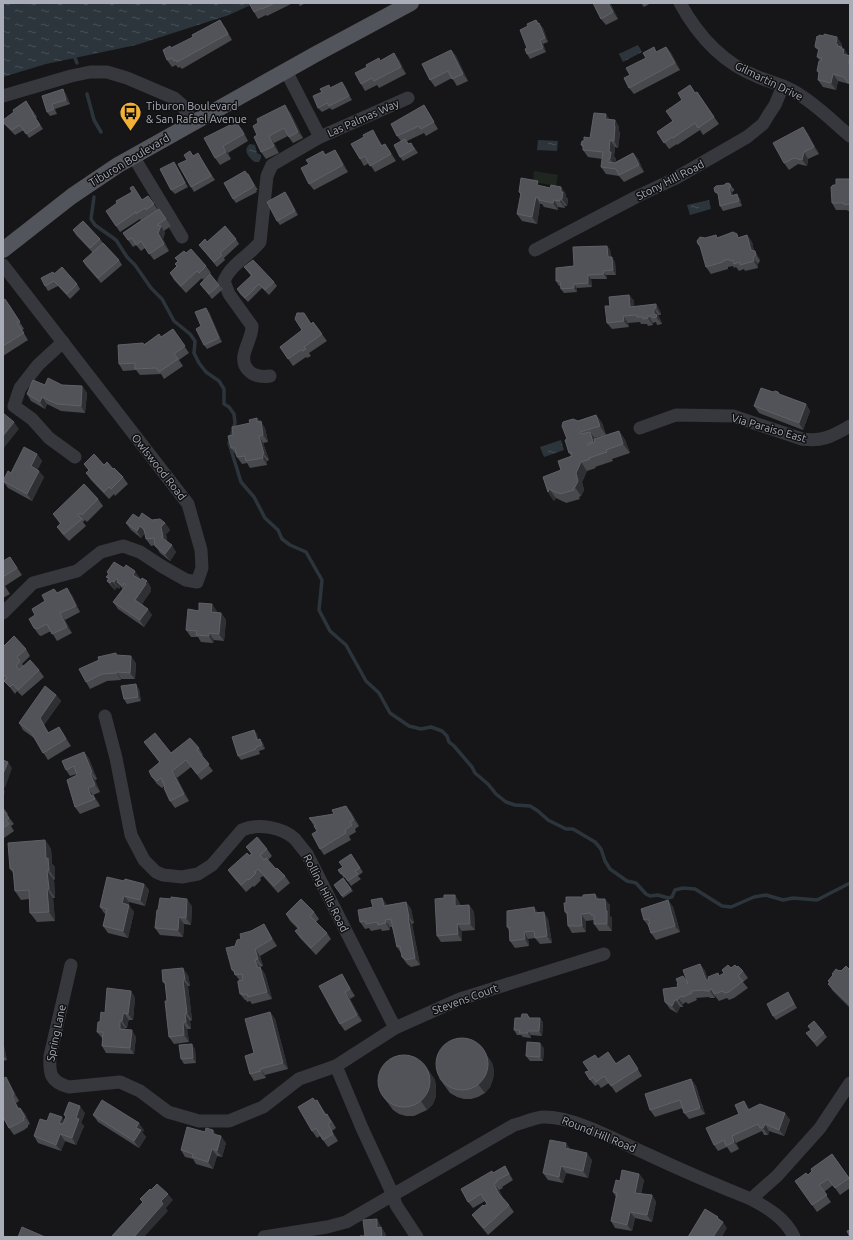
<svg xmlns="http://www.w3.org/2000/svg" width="853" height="1240" font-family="Ubuntu,sans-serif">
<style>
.pitch{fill:#1e261f}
.water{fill:url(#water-ripples)}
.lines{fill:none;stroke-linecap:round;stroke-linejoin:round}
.stream{stroke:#2c353c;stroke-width:3.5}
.minor{stroke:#37383d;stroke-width:13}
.major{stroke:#53555c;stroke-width:16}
.wall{fill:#47494d}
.shaded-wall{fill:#2f3033}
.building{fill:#525359;stroke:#5f6168}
.labels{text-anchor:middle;stroke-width:3;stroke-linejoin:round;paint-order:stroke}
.street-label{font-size:11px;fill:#a8adb8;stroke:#111113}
.poi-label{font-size:11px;fill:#a8adb8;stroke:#111113;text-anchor:start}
</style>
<defs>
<pattern id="water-ripples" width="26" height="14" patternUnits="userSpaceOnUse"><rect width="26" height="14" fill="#2c353c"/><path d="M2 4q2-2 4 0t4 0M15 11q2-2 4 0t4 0" fill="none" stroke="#485056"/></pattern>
</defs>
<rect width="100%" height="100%" fill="#161618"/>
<!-- pitch -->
<path class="pitch" d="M534,171L558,175L556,186L533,182Z"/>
<!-- water -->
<g class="water">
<path d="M3,3H255L229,15L136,45L46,64L3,77Z"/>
<path d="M638,45L642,52L623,62L619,54Z"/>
<path d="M538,140L558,141L557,151L537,150Z"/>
<path d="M250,144L255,145L257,153L261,155V158L259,162H255C249,158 242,150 250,144Z"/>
<path d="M709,200L711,209L690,215L687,205Z"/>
<path d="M561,440L564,450L544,457L540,447Z"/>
</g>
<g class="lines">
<!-- stream -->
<g class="stream">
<path d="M75,58L77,63"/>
<path d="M87,94L94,120L101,132"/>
<path d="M94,197L91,219L95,225L116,240L127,257L135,265L151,288L162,299L174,321L190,334L195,341L194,353L199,363L206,372L219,381L224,389V404L229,407L234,414L235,423L229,443L241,482L254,497L265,518L278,530L282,539L290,545L306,552L322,580L319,610L330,631L346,645L366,681L379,693L390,713L409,726L421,729L431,727L442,731L447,736L449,742L454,746L472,767L475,773L488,784L496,794L506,802L515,805L530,806L538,811L548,820L566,829H573L595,842L601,849L605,861L610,869L627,881L636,883L646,894L650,896L658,895L668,898L672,897L675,890L683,888L695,889L722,906L731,907L754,897L766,895L783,900L793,898L817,900L850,883"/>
</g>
<!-- minor -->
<g class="minor">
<path d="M680,3C698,36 722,63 758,77C770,82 784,85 795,92C815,103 832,121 850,136"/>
<path d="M286,71L320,137"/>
<path d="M3,96L71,76L90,72H107L127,78L174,98L182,105L193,123"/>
<path d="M133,156L182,237"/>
<path d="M535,250L636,197L674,179L747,137L763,124L769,114L775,105L783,86"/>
<path d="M3,265L188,504L201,550L202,568L197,582L186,580L163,567L140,552L123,546L101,552L77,571L33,583L3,613"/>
<path d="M63,342L38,365L20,388L14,406L32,419L49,438L75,457"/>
<path d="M270,376C263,377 255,377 249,371C235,358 253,340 252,326L229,294L224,281C231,264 249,256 260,242L267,176L272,165L320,137L408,98"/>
<path d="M640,428L676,415L733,416L802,439C823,442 832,436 850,426"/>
<path d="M105,716L116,758L131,835L144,860L156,872L163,875L182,877L198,874L212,865L242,830C258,823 282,827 295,839C299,844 303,849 307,854L395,1028"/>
<path d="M71,965L50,1056C49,1073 50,1082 69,1087L120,1082L140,1091L168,1112L199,1121H229L263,1107L299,1079L336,1066L395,1028L460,999L604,954"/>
<path d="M336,1066L362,1128L393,1195L396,1205L417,1237"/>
<path d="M751,1199C768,1208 786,1219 794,1237"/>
<path d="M264,1237L327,1227L346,1222L514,1125C523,1123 535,1117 544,1117C576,1117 617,1141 647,1154C681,1170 716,1185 751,1199L777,1176L820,1128L850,1083"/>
</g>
<!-- major -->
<path class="major" d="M3,250L72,196L118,165L316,54L411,3"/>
</g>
<!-- wall -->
<g class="wall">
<path d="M249,3H293L267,16L266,15L258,19L254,12Z"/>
<path d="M298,3H306L300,6Z"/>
<path d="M593,3H610L618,19L606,25L601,19Z"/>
<path d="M641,3H651L644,7Z"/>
<path d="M536,20L543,28L548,42L543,44L546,52L530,59L527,54V48L528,26Z"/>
<path d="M225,27L232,40L182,69L180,67L178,68L176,65L172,67L167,60L171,48Z"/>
<path d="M842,44L841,47L850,57V86L849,84L838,81L836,90L823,87L818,80L819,74L817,71L820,61L817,57L819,51L816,48Z"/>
<path d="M666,47L671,53L680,70L634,94L629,88L630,75L657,52Z"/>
<path d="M451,50L456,56L468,81L457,86L452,78L435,87L430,80Z"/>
<path d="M381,60H399L406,74L379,88L377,85L365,91L361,84Z"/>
<path d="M329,85L330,88L345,86L352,100L332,110L330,108L322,112L318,108L322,92Z"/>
<path d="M697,92L719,124L703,135L700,130L677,145V144L669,149L657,132L673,121L695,93Z"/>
<path d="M66,94L70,104L55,109L57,114L50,116L47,112L42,96Z"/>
<path d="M26,101L37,117L36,118L43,129L29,138L24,130L15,135L3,123V120L14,112Z"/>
<path d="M424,105L428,112L438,129L426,136L424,133L407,141L409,144L414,147L418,153L403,161L400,157L401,141L397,136Z"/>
<path d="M290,112L303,138L293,143L288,136L274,143L279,153L266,159L261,152L257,135Z"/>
<path d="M610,120H615L619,127V131L620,133L618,148L615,147L614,156L616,159L615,162L633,153L638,159L644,172L624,182L619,176L606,174L601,167L602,159L588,157L583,150V148L581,145L584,141L590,138Z"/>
<path d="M231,126L242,129L248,141L228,153L231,159L220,165L215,158Z"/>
<path d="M803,127L808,134L819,154L808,159L807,166L798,164L789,170L784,163Z"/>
<path d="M377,137L382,145L390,151L396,161L375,172L369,163L364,166L360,159Z"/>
<path d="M335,150L339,156L348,172L314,190L309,184Z"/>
<path d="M193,156L201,158L215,180L194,192L191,187Z"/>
<path d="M177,167L188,187L175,194L171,190Z"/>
<path d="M247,174H248L251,179L258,190H256L257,192L236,203L233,199Z"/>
<path d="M850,179V211H848L847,210H836L832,203L836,185Z"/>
<path d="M728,183L734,189V191L732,192L733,195L740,199L742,206L723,211L720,206L718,195L715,192Z"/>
<path d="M541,186L566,194V197L568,199L567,206H565V208L558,207V210L544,207L542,204H540L537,224L522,221L517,214L521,195L519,192Z"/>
<path d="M148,196L158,210L159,209L171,226L164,231L165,233L163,239L169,251L154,260L145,248L141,251L136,245L133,247L123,233L141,220L140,219L120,232L106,211L142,200Z"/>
<path d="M288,196L298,215L280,225L277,221Z"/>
<path d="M73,230L100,239L103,243L119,260L122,265L101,283L86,266L83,261L93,253L76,235Z"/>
<path d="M747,235L752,242L754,251L759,258L760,261L758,264V268L745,271L744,269L739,271L736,267L734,268L733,266L728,267V269L711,274L706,267L701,249L698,244L705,238L739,237Z"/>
<path d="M236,239L239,244L224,258L225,260L217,267L199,245L207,242Z"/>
<path d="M607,246L610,250L611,257L615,262L616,275H606L607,279H591L592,287L577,288V292L564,293L561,289V286H559L556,281L574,266Z"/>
<path d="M186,253L206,266L211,273L203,280L202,278L186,293L174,280L170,273L177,266L178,261L175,258Z"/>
<path d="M244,267L274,282L277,286L269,295L262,288L248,302L240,294L237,289L251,276Z"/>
<path d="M55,274L77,284L80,289L70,299L58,286L48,291L45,286Z"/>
<path d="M200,284L219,285L223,289L212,299Z"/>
<path d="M629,295L634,301V307L656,304L660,311L661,315H658L661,321L662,324L657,325L656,322L653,323V325L648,326L647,324H641L640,322L628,323L629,327L612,329L607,323L610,306Z"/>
<path d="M3,300L10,306L24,329L22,330L28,340L3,356Z"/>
<path d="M209,312L222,342L207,349L204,345L201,326Z"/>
<path d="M313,322L327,341L309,353L311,356L307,358L306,357L293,366L280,347Z"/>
<path d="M173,329L189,353L179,360L183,366L164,379L161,374L140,375L136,370L123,371L119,364L144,344L161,337Z"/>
<path d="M45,385H62L82,386L87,393L85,413L61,411L47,404L45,409L31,401L27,394Z"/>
<path d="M773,392H778L780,395L806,404L810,411L803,430L759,413L754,406Z"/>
<path d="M596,415L602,423L606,435L594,438L595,439L619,431L625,440L630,453L612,459L613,461L595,467L596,468L587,471L582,482L584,490L581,496L579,497L580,499L566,503L565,502H564L556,498L554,501L548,492L571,456L569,453L567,439L578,421Z"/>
<path d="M257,418L265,428L268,442L263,443L269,460L267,461V465L250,468L247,463L242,464L237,457V455H236L231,448L233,435Z"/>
<path d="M37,454L42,461L37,470L44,477L32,501L8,488L3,481L11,473Z"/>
<path d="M84,464L104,465L123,477L128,484L115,496L114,494L109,499L91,480L86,473L89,471Z"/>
<path d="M98,499L103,506L87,522L85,520L83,522L86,526L69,541L62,534L57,527L60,524L53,514Z"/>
<path d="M139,518L165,523L170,530L166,534L167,542L176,552L170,561L160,553L155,545L151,546L146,539L145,533L141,538L131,530L126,523Z"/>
<path d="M10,557L22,575L5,586L10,594L3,598V561Z"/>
<path d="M124,568L140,578L139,579L141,580L147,581L151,588L150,590L151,591L142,604L152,615L144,627L118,609L113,602L123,589L120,586L119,589L117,587L115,590L112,587L107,581L108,579L106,577L108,574L107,572Z"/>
<path d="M54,589L57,593L72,595L80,612L65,620L72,633L57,641L51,631L41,636L39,635L34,628L35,615L45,601Z"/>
<path d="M199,611H217V612L221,613L226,620L224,641L214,640L213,643L201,642L198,637H191L186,630Z"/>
<path d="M3,647L26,649L30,656L22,664L24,666L39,670L44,677L22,696L17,691L15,694L5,681L3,683Z"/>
<path d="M116,653L117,656L136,663L135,679H121V680L107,681L90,689L86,682Z"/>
<path d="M139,689L141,701L127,704L124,699Z"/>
<path d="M56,695L61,701L44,725L49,733L59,727L71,746L48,760L34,738L23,730L19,723Z"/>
<path d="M254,730L257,734L258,739L263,743L265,749L259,751L260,754L241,760L238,756Z"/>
<path d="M144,742L171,753L199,748L203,755L202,756L213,771L201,780L191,767L177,778L189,801L175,808L170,801L165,786L162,788L157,784L152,777L159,762Z"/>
<path d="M84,752L89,759L97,779L95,780L100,792L93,795L98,802L100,806L80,814L75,807L77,775V774L70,776L66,770Z"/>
<path d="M3,807L8,814L7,815L14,824L11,826L14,831L4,838L3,836Z"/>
<path d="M351,812L359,826L355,829L356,832L349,836L351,840L324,855L320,849L317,831L314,826L309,818Z"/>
<path d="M45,840L51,849L52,864L55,867V879L54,880L55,898H53L55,921L37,922L30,913L29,899L21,900L15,891L14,874L10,869Z"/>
<path d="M246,847L267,849L272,856L268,860L276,869L285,876L290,883L278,893L263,876L260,878L261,880L254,887L253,886L246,892L233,877L228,870L251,854Z"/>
<path d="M351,854L363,872L358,876L361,879L351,886L345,877L344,878L338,870L343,867Z"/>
<path d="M343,878L353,891L343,898L334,885Z"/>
<path d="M124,881L144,884L149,890L145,906L129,902L128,905L134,912L128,938L108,933L103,926L106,914L104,913L100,907Z"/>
<path d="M595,894L599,899L610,905V916L612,918V931H599L594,924V920L586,921V932L572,933L568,926L567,915L565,912L566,903L583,897Z"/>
<path d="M455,895L459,902L460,905H469L474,912L475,930L462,931V941L441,942L437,936L444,898Z"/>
<path d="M382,898L387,905L406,902L411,909L414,923L412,924L420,965L411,967L407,964L402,957L401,953L397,947L392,927H390V930L382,931L381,929L371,931L369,928L365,929L360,922L373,907Z"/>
<path d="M668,900L673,907L680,932L656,940L651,933L649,927L644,920Z"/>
<path d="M192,906L191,925L184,924L183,937L160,935L155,928Z"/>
<path d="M314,912L319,919L316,922L327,933L331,939L316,955L300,938L295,931L298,929L290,921L286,914Z"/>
<path d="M538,913L548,919L552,943L540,944L535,938L528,939L529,946L515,948L510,941L509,930L507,927Z"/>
<path d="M264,924L277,946L260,956L263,966L260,967L265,974L272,999L252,1004L250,1001L247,1002L246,1000H245L240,994V981L232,970L235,946L241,939L251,931Z"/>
<path d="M700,964L705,971L708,980L720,976L731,968L737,967L743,971L748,978L743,982L748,988L734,998L729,1000L727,998L719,1001L715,996V998H710L709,997L696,998L697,1000L688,1004L686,1002L683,1004V1007H680L677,1013L670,1009L665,1002L678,987V983L688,982Z"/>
<path d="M850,970V1008L833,991L828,984L829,983L828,981L833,975L832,974L839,971Z"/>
<path d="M188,975L190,986H188L192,1020L190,1021L191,1029H187L189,1042L174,1044L169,1037L167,1001L166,985L163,982Z"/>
<path d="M346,981L355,996L350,999L362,1021L345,1031L340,1024Z"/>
<path d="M131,991L135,998L133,1020H129L128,1022L127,1028H125V1029L136,1037L134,1054L106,1053L102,1046V1038L97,1032L100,1022L105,1013Z"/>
<path d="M791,997L797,1008L776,1020L773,1016Z"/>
<path d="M270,1012L275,1019L288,1069L265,1075L266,1078L254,1081L250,1074L254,1053Z"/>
<path d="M527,1014L530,1018L543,1022L542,1036L531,1035V1038L523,1037L521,1035H517L514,1030L521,1018Z"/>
<path d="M806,1033H824L827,1037L817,1047Z"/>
<path d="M3,1044L7,1060L3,1061Z"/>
<path d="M481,1047L492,1063L494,1071L493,1079L490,1087L485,1093L478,1097L471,1099H464L457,1097L450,1093L439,1078Z"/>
<path d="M544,1048L543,1061H530L526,1056Z"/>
<path d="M195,1049L196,1063L184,1064L181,1059Z"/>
<path d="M629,1055L642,1076L616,1093L609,1083L601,1088L598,1084L595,1086L590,1080L589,1071L598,1059L616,1063Z"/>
<path d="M424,1064L435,1080L436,1088V1096L433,1104L427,1110L414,1116H406L399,1114L393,1110L382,1095Z"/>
<path d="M6,1077L10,1084L19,1101L16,1103L19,1108H20L25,1114L30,1124L28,1125V1127L24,1130L14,1135L9,1128L3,1117V1078H4Z"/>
<path d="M691,1079L696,1086L705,1114L689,1119L684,1113L683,1108L655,1117L650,1110Z"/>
<path d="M317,1100L326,1114L332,1121L336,1128L332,1131L338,1141L328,1147L320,1136L317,1138L312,1131L315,1101Z"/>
<path d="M749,1108V1109L785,1113L790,1120L784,1136L769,1131L768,1135H764L762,1131L736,1143L739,1149L731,1153L727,1147L718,1151L714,1145L739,1114Z"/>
<path d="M85,1113L81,1123L84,1126L76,1145L65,1141L61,1151L38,1143L34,1136L47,1121H64L66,1117L64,1115Z"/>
<path d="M93,1115L144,1130L142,1132L146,1137L139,1148L98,1122Z"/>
<path d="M217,1135L226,1143L222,1157L217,1156L213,1169L196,1164L193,1159L185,1157L181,1150Z"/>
<path d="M570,1149L592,1160L588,1178L566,1173L563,1183L548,1180L543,1173Z"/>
<path d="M832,1154L850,1179V1188L840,1195L833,1185L824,1192L831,1202L817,1212L795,1181L808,1175L812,1171Z"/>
<path d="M505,1166L513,1180L502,1187L503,1188L499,1190L503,1198L509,1205L514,1212L488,1235L477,1222L472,1215L487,1204L485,1201L473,1208L468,1202L493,1173Z"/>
<path d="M639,1174L644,1180L641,1194L652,1195L656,1202L652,1222L635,1218L632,1231L615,1228L611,1221L616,1197L613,1192L620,1181Z"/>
</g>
<!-- shaded-wall -->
<g class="shaded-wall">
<path d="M608,3H610L618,19L613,12Z"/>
<path d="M220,20L225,27L232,40L228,34Z"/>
<path d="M536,20L543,28L548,42L545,38Z"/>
<path d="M837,37L842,44L841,49L842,51L836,44Z"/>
<path d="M540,40L543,44L546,52L543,48Z"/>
<path d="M666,47L671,53L680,70L675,63Z"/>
<path d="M842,47L844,51V49L849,56L843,54L841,49Z"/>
<path d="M451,50L456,56L468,81L463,74Z"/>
<path d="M394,53L399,60L406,74L401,67Z"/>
<path d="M833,74L838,81L836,90L831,83Z"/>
<path d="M342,82L345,86L352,100L349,96Z"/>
<path d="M63,89L66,94L70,104L66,100Z"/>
<path d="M52,104L55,109L57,114L54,109Z"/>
<path d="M285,105L290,112L303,138L298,132Z"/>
<path d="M606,114L611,121L605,119Z"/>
<path d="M615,120L619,127V131L620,133L618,148L614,141Z"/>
<path d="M237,123L242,129L248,141L244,134Z"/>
<path d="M803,127L808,134L819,154L814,147Z"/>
<path d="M373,130L377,137L386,153L381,146Z"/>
<path d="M269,136L274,143L279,153L274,146Z"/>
<path d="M610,140L615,147L614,156L616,159L615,166L610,159L609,152Z"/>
<path d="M385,144L390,151L396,161L391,154Z"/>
<path d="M223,146L228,153L231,159L226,152Z"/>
<path d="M335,150L339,156L348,172L343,165Z"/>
<path d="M804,152L808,159L807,166L802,160Z"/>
<path d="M633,153L638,159L644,172L639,165Z"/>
<path d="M174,162L177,167L188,187L185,183Z"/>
<path d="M561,187L566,194V197L568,199L567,206L562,199Z"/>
<path d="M729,187L732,192L735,200L731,196Z"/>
<path d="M285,192L288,196L298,215L295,211Z"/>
<path d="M737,194L740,199L742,206L739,201Z"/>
<path d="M536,197L540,204L537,224L532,217Z"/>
<path d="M560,199L565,206V208L560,201Z"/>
<path d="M554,200L558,207V210L553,203Z"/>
<path d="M161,226L165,233L163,239L169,251L164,244L158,233Z"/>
<path d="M747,235L752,242L755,255L751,250Z"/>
<path d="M607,246L610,250L611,262L608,257Z"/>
<path d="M755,251L759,258L760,261L756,255Z"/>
<path d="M612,257L615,262L616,275L613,270Z"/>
<path d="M753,257L758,264V268L754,261Z"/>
<path d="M603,271L606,275L607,279L604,274Z"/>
<path d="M588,275L591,279L592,287L588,283Z"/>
<path d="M574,284L577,288V292L574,288Z"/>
<path d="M629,295L634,301L635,314L630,307Z"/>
<path d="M656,304L660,311L661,315L656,308Z"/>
<path d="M206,308L209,312L222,342L219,338Z"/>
<path d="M654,308L658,315L661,321L662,324L654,315Z"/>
<path d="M623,316L628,323L629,327L624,321Z"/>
<path d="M648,316L653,323V325L648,318Z"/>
<path d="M82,386L87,393L85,413L81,406Z"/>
<path d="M42,397L47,404L45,409L40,402Z"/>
<path d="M806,404L810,411L803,430L799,423Z"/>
<path d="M596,415L602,423L606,435L600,426Z"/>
<path d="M257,418L261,424V421L265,428L268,442L263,435L257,422Z"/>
<path d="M14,422L19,429L3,449V436Z"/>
<path d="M619,431L625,440L630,453L623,444Z"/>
<path d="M590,432L596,440L599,450L593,442Z"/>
<path d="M259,436L263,443L269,460L264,454Z"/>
<path d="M37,454L42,461L36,473L31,466Z"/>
<path d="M262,454L267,461V465L263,458Z"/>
<path d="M581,462L587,471L582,482L584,490L581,496L575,487L576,473Z"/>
<path d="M39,471L44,477L32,501L27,494Z"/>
<path d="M549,489L556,498L554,501L548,492Z"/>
<path d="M165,523L170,530L166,534L167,543L163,537L161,527Z"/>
<path d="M140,526L145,533L141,538L137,531Z"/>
<path d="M172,545L176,552L170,561L165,554Z"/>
<path d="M135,571L140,578L137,582L133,575Z"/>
<path d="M116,579L119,583L117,582L120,586L119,589L114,582Z"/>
<path d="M112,581L117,587L115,590L110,583Z"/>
<path d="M147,581L151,588L150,590L151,591L140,607L135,600Z"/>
<path d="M67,588L72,595L80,612L76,606Z"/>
<path d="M212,604L217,611L216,619L211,612Z"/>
<path d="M148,609L152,615L144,627L140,620Z"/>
<path d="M60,613L65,620L72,633L67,627Z"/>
<path d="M221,613L226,620L224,641L219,634Z"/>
<path d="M209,633L214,640L213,643L209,636Z"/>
<path d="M131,656L136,663L135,679L130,673Z"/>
<path d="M117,672L121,679V680L117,673Z"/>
<path d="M136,684L139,689L141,701L138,697Z"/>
<path d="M56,695L61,701L44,725L53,740L40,718Z"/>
<path d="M59,727L64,734L71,746L66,739Z"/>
<path d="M254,730L257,734L260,744L257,740Z"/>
<path d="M260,739L263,743L265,749L262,745Z"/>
<path d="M84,752L89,759L97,779L92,772Z"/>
<path d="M8,762L12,768L5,788L3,785V774Z"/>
<path d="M172,771L177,778L189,801L184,794Z"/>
<path d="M90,773L95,780L100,792L95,785Z"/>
<path d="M88,788L93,795L95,799L91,796Z"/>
<path d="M3,789L5,791L3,801Z"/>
<path d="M93,795L98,802L100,806L95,799Z"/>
<path d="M346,806L351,812L359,826L354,820Z"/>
<path d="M45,840L51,849L52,864L55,867V879L49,870L46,859Z"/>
<path d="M47,871L54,880L55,898L49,889Z"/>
<path d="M144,884L149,890L145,906L140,900Z"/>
<path d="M47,889L53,898L55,921L49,912Z"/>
<path d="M595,894L600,901L596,899Z"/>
<path d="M455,895L459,902L460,913L455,906Z"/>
<path d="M124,896L129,902L127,910L122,903Z"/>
<path d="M382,898L387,905L389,913L384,906Z"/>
<path d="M187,899L192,906L191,925L186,918Z"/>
<path d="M605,899L610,905V916L612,918V931L607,924Z"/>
<path d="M668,900L673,907L680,932L675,926Z"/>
<path d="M406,902L411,909L414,923L409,917Z"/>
<path d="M129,905L134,912L128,938L123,931Z"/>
<path d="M469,905L474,912L475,930L470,924Z"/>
<path d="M534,907L539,914L535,913Z"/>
<path d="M544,912L548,919L552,943L547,936Z"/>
<path d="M581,914L586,921V932L582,926Z"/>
<path d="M179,917L184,924L183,937L178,930Z"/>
<path d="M408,917L412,924L420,965L415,958Z"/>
<path d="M385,920L390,927V930L386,923Z"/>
<path d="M264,924L268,931L277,946L272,939Z"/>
<path d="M457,924L462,931V941L458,934Z"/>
<path d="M524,932L528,939L529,946L525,939Z"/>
<path d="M255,949L260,956L263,966L258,959Z"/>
<path d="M255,960L265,974L272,999L267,992Z"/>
<path d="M700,964L705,971L710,987L706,980Z"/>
<path d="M183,968L188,975L190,986L185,979Z"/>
<path d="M342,974L346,981L355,996L350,989Z"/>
<path d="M183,980L188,986L192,1020L187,1013Z"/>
<path d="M710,989L715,996V998L710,991Z"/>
<path d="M131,991L135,998L133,1020L128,1014Z"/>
<path d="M345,992L350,999L362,1021L357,1015Z"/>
<path d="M678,998L683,1004V1007L678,1000Z"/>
<path d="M675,1000L680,1007L677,1013L672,1006Z"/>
<path d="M270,1012L275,1019L288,1069L283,1063Z"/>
<path d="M124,1013L129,1020L128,1022L127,1028L122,1021L123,1015Z"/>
<path d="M185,1014L190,1021L191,1029L186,1022Z"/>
<path d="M540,1018L543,1022L542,1036L539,1031Z"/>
<path d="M120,1021L125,1028L124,1036L120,1029Z"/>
<path d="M183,1022L187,1029L189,1042L184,1035Z"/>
<path d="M132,1030L136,1037L134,1054L130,1048Z"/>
<path d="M528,1031L531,1035V1038L528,1033Z"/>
<path d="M540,1043L544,1048L543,1061L540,1057Z"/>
<path d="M3,1044L4,1045L7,1060L3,1055Z"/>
<path d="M192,1044L195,1049L196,1063L193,1058Z"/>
<path d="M481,1047L492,1063L494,1071L493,1079L490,1087L485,1093L478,1084Z"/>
<path d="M424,1064L435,1080L436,1088V1096L433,1104L427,1110L421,1101Z"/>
<path d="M260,1069L265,1075L266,1078L261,1071Z"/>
<path d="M6,1077L10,1084L19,1101L14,1094Z"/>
<path d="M691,1079L696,1086L705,1114L700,1108Z"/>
<path d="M12,1096L16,1103L23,1116L18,1109Z"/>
<path d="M744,1101L749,1108L752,1117L748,1110Z"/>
<path d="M80,1106L85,1113L81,1123L84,1126L76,1145L72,1138L76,1118Z"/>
<path d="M20,1108L25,1114L30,1124L25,1117Z"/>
<path d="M785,1113L790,1120L784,1136L779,1130Z"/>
<path d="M62,1117L66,1124L64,1130L59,1123Z"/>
<path d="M139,1123L144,1130L142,1132L146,1137L139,1148L134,1141L136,1128Z"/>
<path d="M765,1124L769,1131L768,1135L763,1128Z"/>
<path d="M213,1130L218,1137L213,1134Z"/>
<path d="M60,1134L65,1141L61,1151L56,1145Z"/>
<path d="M221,1136L226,1143L222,1157L217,1151Z"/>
<path d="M732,1136L736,1143L739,1149L734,1142Z"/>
<path d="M566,1143L571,1150L565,1148Z"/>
<path d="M212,1149L217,1156L213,1169L208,1162Z"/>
<path d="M587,1153L592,1160L588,1178L583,1171Z"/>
<path d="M561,1166L566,1173L563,1183L559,1177Z"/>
<path d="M639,1174L644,1180L639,1200L635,1193Z"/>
<path d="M494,1184L499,1190L504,1201L499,1194Z"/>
<path d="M168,1194L173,1200L166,1208L168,1211L144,1237H133L161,1201Z"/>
<path d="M652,1195L656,1202L652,1222L647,1215Z"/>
<path d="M630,1212L635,1218L632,1231L627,1225Z"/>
<path d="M718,1217L722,1223L723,1222L727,1228L722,1237H713Z"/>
<path d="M377,1219L381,1226L382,1228L386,1234V1237H382L377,1228Z"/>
</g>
<!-- building -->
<g class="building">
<path d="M249,3H275L262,9V8L254,12Z"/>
<path d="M593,3H608L613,12L601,19Z"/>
<path d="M220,20L228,34L177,62L176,60L174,61L172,58L167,60L163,50L170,46L171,48L193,37L192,35Z"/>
<path d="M536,20L538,24L539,23L545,38L540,40L543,48L527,54L525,49L527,48L520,30L528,26L527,24Z"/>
<path d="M824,34L837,37L836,44L838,45L837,46L842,47L841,49H844L843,54L850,56L848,63L850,64V81L848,83L844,77L833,74L831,83L818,80L819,72L817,71L819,61H821L822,58L817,57L819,48H816L815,46L817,36L819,37V35L824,36Z"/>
<path d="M654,47L656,52L666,47L675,63L629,88L624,78L630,75L626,68L646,58L643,53Z"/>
<path d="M451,50L463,74L452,79L448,71L430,80L422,64Z"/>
<path d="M394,53L401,67L374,81L372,78L361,84L355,73L367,67L366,65L379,58L380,61Z"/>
<path d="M342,82L349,96L329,106L327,103L318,108L313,96L322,92L320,89L329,85L330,88Z"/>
<path d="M690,85L695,93L697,92L714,117L698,128L695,123L673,138L672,137L664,143L657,132L673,121L666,111L682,100L678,93Z"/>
<path d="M63,89L66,100L52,104L54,109L47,112L42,96Z"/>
<path d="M26,101L33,113H32L40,125L26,134L20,125L12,130L3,122V120L14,112L13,110Z"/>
<path d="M285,105L298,132L289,137L284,128L269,136L274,146L261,152L254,137L257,135L253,126L258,123L257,119Z"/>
<path d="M424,105L434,122L421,129L419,126L397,136L391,124Z"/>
<path d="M594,113L606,114L605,119L615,120L614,126H615L614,141L610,140L609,152H611L610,159H608V162L615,163L633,153L639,165L619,175L616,169L601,167L603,152L583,150V145H581L582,141H584V137L590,138Z"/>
<path d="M237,123L244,134L223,146L226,152L215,158L204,138L230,125L231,126Z"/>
<path d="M803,127L814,147L804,152L802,160L794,158L784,163L773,143Z"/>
<path d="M373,130L381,146L385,144L391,154L370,166L365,156L360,159L351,144L364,137L363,135Z"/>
<path d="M405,139L408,144L411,143L414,149L400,157L394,145Z"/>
<path d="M335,150L343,165L309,184L301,168L309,164L306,160L323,151L325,155Z"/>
<path d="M190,151L193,156L198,153L211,176L191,187L178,164L187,160L184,155Z"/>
<path d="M174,162L185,183L171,190L160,169Z"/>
<path d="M245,171L247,174H248L254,185L253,186V187L233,199L224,183Z"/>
<path d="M521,178L538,181L537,185L550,188L551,185L561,187V192H563L562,199H560V201L554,200L553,203L539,200V198L536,197L532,217L517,214L521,193L519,192Z"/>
<path d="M836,179H850V204L844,205V203H832L831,187L833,185H836Z"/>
<path d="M728,183L730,184L731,187H729L731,196L737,194L739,201L720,206L718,193L715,192L714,188L716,186L725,185V184Z"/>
<path d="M133,186L142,200L148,196L154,204L146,210L145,208L136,214V212L116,226L106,211L117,203L116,201L132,192L130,188Z"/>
<path d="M285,192L295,211L277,221L267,202Z"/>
<path d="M159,209L166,219L157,225L161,226L158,233L164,244L149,254L141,241L136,245L132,238L128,240L123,233Z"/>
<path d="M83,221L100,239L90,248L73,230Z"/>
<path d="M225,226L236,239L220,253L222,255L214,262L199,245L205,239L207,242Z"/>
<path d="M733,232L737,234L738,238L747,235L751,250L755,251L756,255L753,257L754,261L740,265V262L734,264L733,260L730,261L729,259L723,261V262L706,267L700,246L698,244L697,241L700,237L705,238L716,235L717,238Z"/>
<path d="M103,243L119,260L98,278L83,261Z"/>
<path d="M607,246L608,257H612L613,270L603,271L604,274L588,275V283L574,284V288L561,289L560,281H556V268L574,266L573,247Z"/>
<path d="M191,249L206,266L199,273L197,271L181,286L170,273L177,266L175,264L178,261L175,258L184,251L186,253Z"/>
<path d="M253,260L274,282L265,290L259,284L245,298L237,289L252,275L244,267Z"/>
<path d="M62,267L77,284L67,294L54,281L45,286L41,278L53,272L54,274Z"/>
<path d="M210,274L219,285L209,294L200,284Z"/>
<path d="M629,295L630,307L656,304V308H654V315L656,314L657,317L653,318L652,316H648V318L643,319V317H637L636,315L623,316L624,321L607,323L605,306H610L609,297Z"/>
<path d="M5,299L20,322L17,323L24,333L3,346V300Z"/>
<path d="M206,308L219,338L204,345L196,329L201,326L195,312Z"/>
<path d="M297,313H304L311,324L313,322L322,334L304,347L306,349L303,351L301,350L288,359L280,347L302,330L295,319Z"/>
<path d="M173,329L185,346L174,354L178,359L159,372L156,368L135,369V363L119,364L118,345L143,343L144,345L159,334L161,337Z"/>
<path d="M48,378L62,385L82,386L81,406L57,404L42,397L40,402L27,394L33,380L45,385Z"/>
<path d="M761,388L773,392L775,391L778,392L779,394L806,404L799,423L754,406Z"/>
<path d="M3,413L14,422L3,436Z"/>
<path d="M596,415L600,426L580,432L581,434L590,432L593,442L588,443V445L595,442L594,439L619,431L623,444L606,450L607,452L589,458L590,459L581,462L576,473L578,481L575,487L573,488L574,490L560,494L559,493H557L549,489L548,492L543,477L561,470L558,461L572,456L571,452L569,453L565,440L567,439L562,426L563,422L573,419L578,421Z"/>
<path d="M257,418V422L261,421L263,435L259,436L264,454H262L263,458L246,461L245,456L237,457L235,448H231L228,436L233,435L232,427L250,423L249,420Z"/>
<path d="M24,447L37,454L31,466L39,471L27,494L3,481L8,471L11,473Z"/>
<path d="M94,454L104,465L107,462L113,469L114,468L123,477L111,489L109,487L104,492L86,473L89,470L84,464Z"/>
<path d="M84,484L98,499L82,515L80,513L78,515L82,519L64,534L57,527L61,523L53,514Z"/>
<path d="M142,513L152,520L160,519L165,523L161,527L163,537H161L172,545L165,554L155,546L154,538L146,539L144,529L140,526L137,531L126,523L133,514L139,518Z"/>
<path d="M10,557L17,568L3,577V561Z"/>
<path d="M114,562L124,568L126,565L135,571L133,575L141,580L142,578L147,581L145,583L146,584L135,600L148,609L140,620L113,602L126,585L124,583L123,586L117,582L118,580L116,579L114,582L112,581L110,583L107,581L109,578L106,577L109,574L107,572Z"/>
<path d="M67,588L76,606L60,613L67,627L52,634L47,624L37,629L34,628L29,619L35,615L32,609L45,601L42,595L54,589L57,593Z"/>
<path d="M199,603L212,604L211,612L221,613L219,634L209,633V636L196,635L197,631L186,630L188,609L199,611Z"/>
<path d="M14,636L26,649L17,657L20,661L16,666L19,670L30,660L39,670L18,690L13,684L10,687L4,681L7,678L3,674V647Z"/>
<path d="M116,653V655L131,656L130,673L117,672V673L102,674L86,682L79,669L99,660L98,657Z"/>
<path d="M136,684L138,697L124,699L121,686Z"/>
<path d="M45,686L56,695L40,718L48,733L59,727L66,739L43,753L31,732L19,723Z"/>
<path d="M254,730L257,740L260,739L262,745L256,747V749L238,756L232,737Z"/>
<path d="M155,733L171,753L190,738L199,748L197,750L209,764L197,774L186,760L172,771L184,794L170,801L164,788L165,787L161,778L157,781L152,777L149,771L160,762L144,742Z"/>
<path d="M84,752L92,772L90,773L95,785L88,788L91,796L93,795L95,799L75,807L67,780L77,775L74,766L66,770L62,761Z"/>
<path d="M3,760L8,762L3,774Z"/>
<path d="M346,806L354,820L350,822L352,825L345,830L346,833L320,849L312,834L317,831L314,826L316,825L309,818L334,814L332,810Z"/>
<path d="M3,810L9,818L6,820L9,824L3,828Z"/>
<path d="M257,837L267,849L260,855L264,860L266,858L276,869L277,868L285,876L274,886L258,869L255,872L256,873L249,880L248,879L241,885L228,870L247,853L250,856L252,853L246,847Z"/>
<path d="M45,840L46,859L48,858L49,870L47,871L49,889H47L49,912L30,913L29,890L15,891L13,869H10L8,843Z"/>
<path d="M351,854L360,868L355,871L358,874L348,881L342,873L341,874L338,870L343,867L339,862Z"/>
<path d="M107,877L124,881L125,879L144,884L140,900L124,896L122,903L129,905L123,931L103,926L107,909L100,907Z"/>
<path d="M343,878L351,889L342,896L334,885Z"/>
<path d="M595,894L596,899H605L606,911H607V924H594V915H591L590,913L581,914L582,926H568L567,912H565L564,903H566V897H583V895Z"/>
<path d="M444,895H455V906L469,905L470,924H457L458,934L437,936L435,899L444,898Z"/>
<path d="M171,897L187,899L186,918L179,917L178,930L155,928L157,910H158L160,898L171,899Z"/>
<path d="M382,898L384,906L406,902L409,917H408L415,958L406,960L402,957L400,946L397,947L391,919L385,920L386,923L378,925L377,922L366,924L365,921L360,922L358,910L373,907L371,900Z"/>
<path d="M301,899L314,912L310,916L327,933L311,948L295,931L299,928L286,914Z"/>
<path d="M668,900L675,926L651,933L648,924L650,923L648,919L644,920L641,909Z"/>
<path d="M534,907L535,913L544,912L547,936L535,938L534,931L524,932L525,939L510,941L509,927H507V911Z"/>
<path d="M264,924L272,939L255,949L258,959L255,960L258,968L260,967L267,992L248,997L247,994L242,995V993L240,994L238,983V981L243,980L242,974L235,975L234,970H232L226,948L235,946L237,940L241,939L240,934L251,931Z"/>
<path d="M700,964L706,980H709L708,977L718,973L719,976L724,973L722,970L728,965L731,968L735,965L737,967L738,966L743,971L738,976L743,981L729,992L724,993L723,991L714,994L712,989H710V991H705V990L691,991L692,993L683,997L682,996L678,998V1000H675L672,1006L665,1002L663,989L678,987L677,984L678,983L676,979L683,976L688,984L683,970Z"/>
<path d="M846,966L850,970V1005L828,984L830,983L828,981L833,975L832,974L836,969L839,971L840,970L841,971Z"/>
<path d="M183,968L185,979L183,980L187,1013L185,1014L186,1022H183L184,1035L169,1037L165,1001H167L165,982H163L162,970Z"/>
<path d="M342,974L350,989L345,992L357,1015L340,1024L319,986Z"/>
<path d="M107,988L131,991L128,1014L124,1013L123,1015L122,1021H120V1029L132,1030L130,1048L102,1046L103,1032H97L98,1022H100L101,1012L105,1013Z"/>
<path d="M788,992L794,1004L773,1016L767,1004Z"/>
<path d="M270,1012L283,1063L260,1069L261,1071L250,1074L245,1056L254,1053L245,1019Z"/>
<path d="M522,1014H527L529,1018H540L539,1031H528V1033H519L520,1030H514L515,1018H521Z"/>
<path d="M814,1021L824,1033L814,1042L806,1033L811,1030L808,1026Z"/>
<circle cx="462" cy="1064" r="26"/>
<path d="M527,1042L540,1043V1057L526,1056Z"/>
<path d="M192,1044L193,1058L181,1059L179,1045Z"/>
<path d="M608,1052L616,1064L629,1055L638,1069L611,1086L604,1076L596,1082L593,1077L590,1080L585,1072L589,1071L583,1062L595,1055L598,1059Z"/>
<circle cx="404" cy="1081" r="26"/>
<path d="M6,1077L14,1094L12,1096L18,1109L20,1108L25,1117L23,1118L24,1120L19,1123L9,1128L3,1117V1079Z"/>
<path d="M691,1079L700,1108L684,1113L680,1100L650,1110L645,1094Z"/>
<path d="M313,1098L315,1101L317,1100L325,1115L327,1114L331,1122L328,1124L333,1134L323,1140L316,1128L312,1131L298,1107Z"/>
<path d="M102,1100L139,1123L136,1128L141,1130L134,1141L93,1115Z"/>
<path d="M744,1101L748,1110L760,1104L785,1113L779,1130L765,1124L763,1128H760L758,1124L732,1136L734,1142L726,1146L724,1140L714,1145L706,1128L739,1114L735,1105Z"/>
<path d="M69,1102L80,1106L76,1118L79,1119L72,1138L60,1134L56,1145L34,1136L40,1119L47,1121L50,1113L62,1117L59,1123L63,1124L66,1116L64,1115Z"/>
<path d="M187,1127L205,1132L206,1128L213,1130V1134L221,1136L217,1151L212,1149L208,1162L192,1157L193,1154L181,1150Z"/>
<path d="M550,1140L566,1143L565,1148L587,1153L583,1171L561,1166L559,1177L543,1173Z"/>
<path d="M832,1154L849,1178L835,1188L828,1179L819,1185L827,1195L812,1205L795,1181L806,1173L808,1175L812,1171L811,1169Z"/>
<path d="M505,1166L509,1174L497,1180L498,1181L494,1184L499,1194L509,1205L484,1228L472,1215L483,1205L484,1206L487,1204L481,1194L468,1202L461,1189L492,1171L493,1173Z"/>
<path d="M622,1170L639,1174L635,1193L652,1195L647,1215L630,1212L627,1225L611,1221L617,1193L613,1192L616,1180L620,1181Z"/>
<path d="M157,1184L168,1194L161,1201L163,1204L134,1237H113L112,1236L143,1202L140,1199L150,1189L151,1190Z"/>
<path d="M705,1209L718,1217L717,1218L723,1222L713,1237H688Z"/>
<path d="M377,1219V1228L381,1227L382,1237H360V1236H365L363,1220Z"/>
<path d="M22,1227L45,1237H18Z"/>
<path d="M850,1230V1237L847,1231Z"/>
</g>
<!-- icons -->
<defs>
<symbol id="bus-pin" viewBox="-11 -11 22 30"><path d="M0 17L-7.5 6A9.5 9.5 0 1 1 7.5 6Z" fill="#f2b134" stroke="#111113"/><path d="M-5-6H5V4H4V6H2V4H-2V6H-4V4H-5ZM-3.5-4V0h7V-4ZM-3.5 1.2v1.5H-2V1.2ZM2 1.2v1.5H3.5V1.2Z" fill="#111"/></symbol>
</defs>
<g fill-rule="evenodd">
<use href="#bus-pin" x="118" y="100" width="25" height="34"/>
</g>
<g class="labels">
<!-- street labels -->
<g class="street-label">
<text transform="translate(769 81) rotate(26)" y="4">Gilmartin Drive</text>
<text transform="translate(363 118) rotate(-24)" y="4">Las Palmas Way</text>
<text transform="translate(129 160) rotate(-31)" y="4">Tiburon Boulevard</text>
<text transform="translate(670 180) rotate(-27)" y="4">Stony Hill Road</text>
<text transform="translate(769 428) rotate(16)" y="4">Via Paraiso East</text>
<text transform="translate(159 467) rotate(52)" y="4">Owlswood Road</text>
<text transform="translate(326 893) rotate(63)" y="4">Rolling Hills Road</text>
<text transform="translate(465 999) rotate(-20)" y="4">Stevens Court</text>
<text transform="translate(56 1033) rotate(-78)" y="4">Spring Lane</text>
<text transform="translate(599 1134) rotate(22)" y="4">Round Hill Road</text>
</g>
<!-- poi labels -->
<g class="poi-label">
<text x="146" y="110">Tiburon Boulevard<tspan x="146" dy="13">&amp; San Rafael Avenue</tspan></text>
</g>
</g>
<!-- border -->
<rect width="853" height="1240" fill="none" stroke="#a8adb8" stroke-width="8"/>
</svg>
